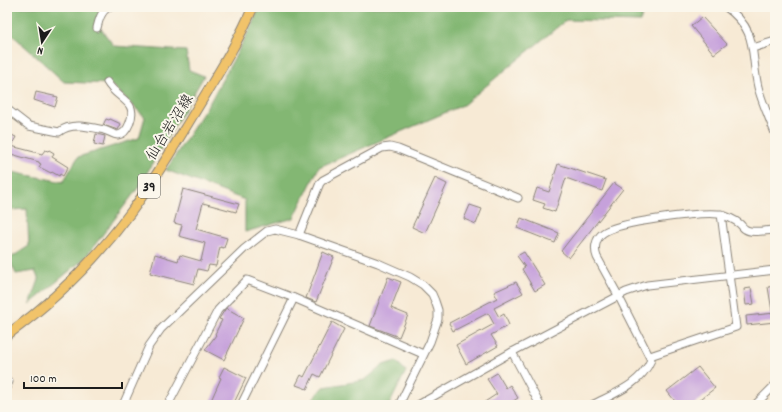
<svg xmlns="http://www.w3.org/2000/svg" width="782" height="412" font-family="Dekko,'Klee One',sans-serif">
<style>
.forest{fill:#83b773;stroke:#506a48}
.building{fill:#c6a1db}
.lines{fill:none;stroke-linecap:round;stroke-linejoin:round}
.minor-casing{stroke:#8a8378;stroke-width:9}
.major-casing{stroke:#8a8378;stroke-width:11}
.minor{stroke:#fff;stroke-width:7}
.major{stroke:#f1c36a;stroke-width:9}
.labels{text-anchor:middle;stroke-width:4;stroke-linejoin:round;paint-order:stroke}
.shield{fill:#fbf7ec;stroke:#5f5e5a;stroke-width:1}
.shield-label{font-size:14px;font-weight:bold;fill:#1c1c1c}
.street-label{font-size:15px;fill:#1c1c1c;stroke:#fbf7ec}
</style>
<rect width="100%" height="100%" fill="#fbf7ec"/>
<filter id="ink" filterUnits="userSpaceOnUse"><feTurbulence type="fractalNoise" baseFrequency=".025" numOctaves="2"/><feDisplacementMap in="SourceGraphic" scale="8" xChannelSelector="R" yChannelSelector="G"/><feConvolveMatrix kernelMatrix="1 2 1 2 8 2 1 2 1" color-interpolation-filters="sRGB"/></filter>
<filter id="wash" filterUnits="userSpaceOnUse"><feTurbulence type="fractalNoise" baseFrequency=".012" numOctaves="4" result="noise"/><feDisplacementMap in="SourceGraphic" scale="16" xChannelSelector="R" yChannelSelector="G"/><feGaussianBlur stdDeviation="0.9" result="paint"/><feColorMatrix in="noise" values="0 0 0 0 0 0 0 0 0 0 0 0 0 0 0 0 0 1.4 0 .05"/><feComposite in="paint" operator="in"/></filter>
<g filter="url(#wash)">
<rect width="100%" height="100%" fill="#f7ead5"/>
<!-- forest -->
<g class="forest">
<path d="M7,7H111L95,21L114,46L186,51L189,70L204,76L138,188L85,258L30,304L39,280L35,271L16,274L9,259L29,246L27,209L10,210L7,229V171L63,182L78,157L139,138L145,117L110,84L64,82L7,30Z"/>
<path d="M259,7H645L640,22L566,20L463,105L319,167L294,218L245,232V200L166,170L210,102L250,29Z"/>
<path d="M396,361L406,371L389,405H306L324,387L365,380L383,365Z"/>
</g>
<g id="blocks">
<!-- building -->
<g class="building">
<path d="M702,17L727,44L714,54L691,26Z"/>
<path d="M36,92L58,97L55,107L34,100Z"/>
<path d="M106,119L109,120L110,119L121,124L118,130L103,125Z"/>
<path d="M7,133L16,137L11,146L42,154L45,150L48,151L49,150L54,153L52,157L68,167L63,176L60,174L59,176L52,172L51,173L39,167L41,164L39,163V162L11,154L12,153L8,152L7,154Z"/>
<path d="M96,134L105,136L103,146L94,144Z"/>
<path d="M558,164L606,180L602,191L566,178L555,212L543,208L545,204L533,200L537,188L549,192Z"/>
<path d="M435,178L447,184L425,233L412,227Z"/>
<path d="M614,183L623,189L569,258L561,251Z"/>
<path d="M183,189L239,204L236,212L203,203L196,229L227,238L224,248L220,247L216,266L209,265L207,271L198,269L194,284L150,273L155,254L178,261L180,255L201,261L205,243L179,236L182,225L174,223Z"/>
<path d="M470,205L482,209L476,224L464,219Z"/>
<path d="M521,218L559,233L555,243L517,228Z"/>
<path d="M323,252L334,257L316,302L306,298Z"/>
<path d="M524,252L545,285L535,291L522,269L525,267L517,256Z"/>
<path d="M388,277L401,282L391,308L408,315L399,337L370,326Z"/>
<path d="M516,282L523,293L494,308L499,317L504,314L509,325L491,335L498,346L466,364L456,345L494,324L488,313L453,331L449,323L497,298L494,292Z"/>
<path d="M775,286V310L772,311L768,287Z"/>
<path d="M751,288L754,304L746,305L744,289Z"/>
<path d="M226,308L244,318L224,360L205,350L216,335L215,334L222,320L219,319Z"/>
<path d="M775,313V322L747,325L746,316Z"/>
<path d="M332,322L344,329L320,377L314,374L307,389L296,385L301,375L304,377Z"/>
<path d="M224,367L246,378L233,405H209L221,378L219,377Z"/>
<path d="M698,367L715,388L693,405H678L667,391Z"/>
<path d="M497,373L506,388L510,385L518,398L507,405H480L497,394L487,379Z"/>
</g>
</g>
</g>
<g filter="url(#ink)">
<use href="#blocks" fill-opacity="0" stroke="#8a8378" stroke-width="1"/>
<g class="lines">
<defs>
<g id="minor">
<path d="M726,7C759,31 750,52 758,87C762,102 769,118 775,133"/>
<path d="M97,28C99,20 101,11 109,7"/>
<path d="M753,48L775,41"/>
<path d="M7,109L29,126L59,132C71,122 90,127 104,130C109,131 113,135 118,135C128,134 135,114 130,106C126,99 113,93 107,82"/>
<path d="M299,235L320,183L323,180L382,148L390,147L398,149L518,198"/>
<path d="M294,298L423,354"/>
<path d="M512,352L540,405"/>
<path d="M650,356L736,327L721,214"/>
<path d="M7,386L9,382"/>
<path d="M123,405L149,346L161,329L244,249L267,231L275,229L299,235L378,263L410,277L423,285L432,294L435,301L438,310V319L430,342L399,405"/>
<path d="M168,405L218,310L247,280L294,298L241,405"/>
<path d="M418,405L512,352L626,292L647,285L775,270"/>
<path d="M592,405C615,393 640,385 651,360L619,297L597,257C594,249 595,239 603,233C617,222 700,212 718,214C725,215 735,220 740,224C742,226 743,228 745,229C752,234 766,230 775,230"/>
<path d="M755,405L775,385"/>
</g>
<path id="major" d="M7,335C53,302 97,258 131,212C154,181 173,148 193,115C214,80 237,45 253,7"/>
</defs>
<!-- minor casing -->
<use href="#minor" class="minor-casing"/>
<!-- major casing -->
<use href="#major" class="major-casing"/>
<!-- minor -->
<use href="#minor" class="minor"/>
<!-- major -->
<use href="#major" class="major"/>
</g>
</g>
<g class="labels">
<!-- shield labels -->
<rect class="shield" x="138" y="174" width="22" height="24" rx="3"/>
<g class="shield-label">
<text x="149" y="191">39</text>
</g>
<!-- street labels -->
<g class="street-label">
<text transform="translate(169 127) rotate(-58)" y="5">仙台岩沼線</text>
</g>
</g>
<!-- margin -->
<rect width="782" height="412" fill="none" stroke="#fbf7ec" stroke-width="24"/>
<!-- north arrow -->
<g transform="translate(42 42) rotate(192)" stroke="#fbf7ec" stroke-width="3" paint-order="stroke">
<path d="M0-3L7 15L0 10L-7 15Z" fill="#1c1c1c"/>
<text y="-6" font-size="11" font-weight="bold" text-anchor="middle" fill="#1c1c1c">N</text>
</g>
<!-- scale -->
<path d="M24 382v6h98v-6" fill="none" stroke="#1c1c1c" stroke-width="2"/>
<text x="30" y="382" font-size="12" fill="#1c1c1c" stroke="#fbf7ec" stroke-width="3" paint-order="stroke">100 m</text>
</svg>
